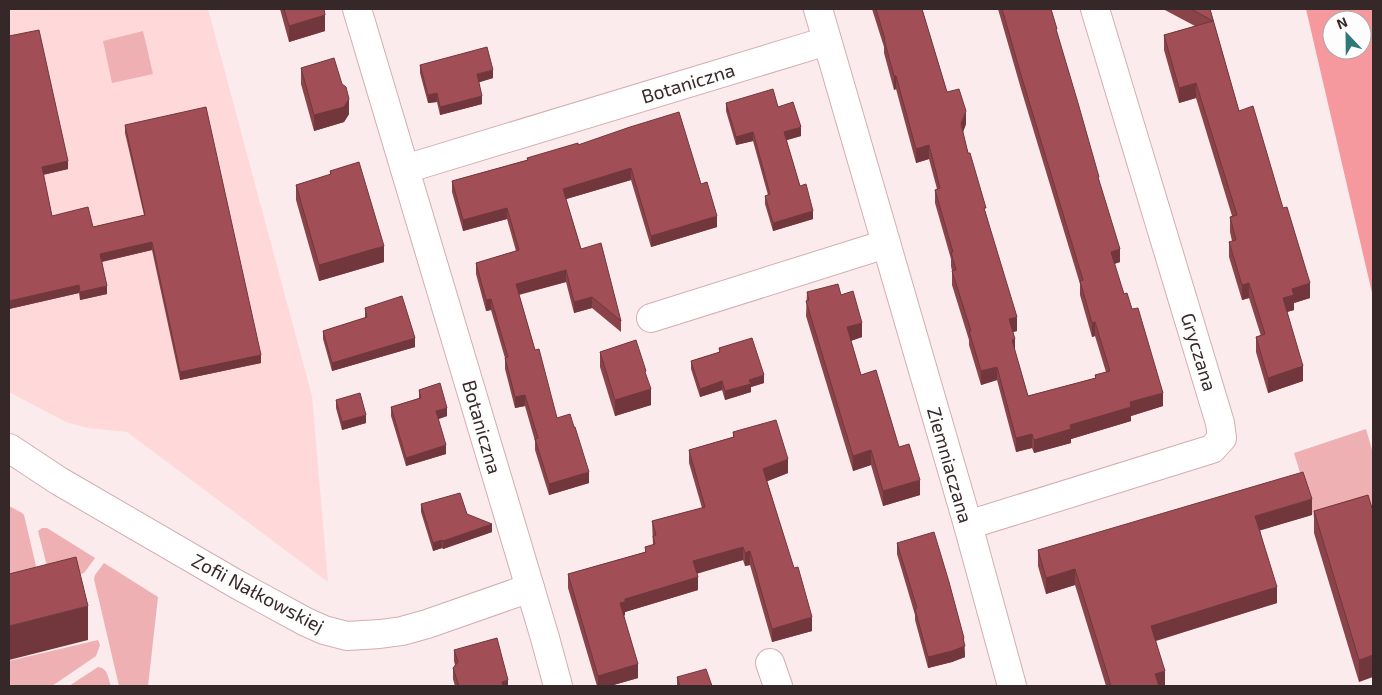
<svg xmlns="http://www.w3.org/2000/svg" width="1382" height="695" font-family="'Exo 2',sans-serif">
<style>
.built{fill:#ffd8da}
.green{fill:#eeb0b3}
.forest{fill:#f6999f;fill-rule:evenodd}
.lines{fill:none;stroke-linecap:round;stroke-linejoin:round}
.street-casing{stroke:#d4aeb0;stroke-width:30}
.street{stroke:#fff;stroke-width:28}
.wall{fill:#8b434a}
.shaded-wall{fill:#71373c}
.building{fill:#a24e56;stroke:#71373c}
.labels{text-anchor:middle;stroke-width:5;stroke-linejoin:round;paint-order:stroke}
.street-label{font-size:19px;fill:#362828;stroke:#fdfdfd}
</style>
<rect width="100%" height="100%" fill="#fbebec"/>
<!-- built -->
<path class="built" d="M9,9H208L312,396L328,582L127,432L88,428L66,422L9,392Z"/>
<!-- green -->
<g class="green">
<path d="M143,31L153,74L112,83L103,41Z"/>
<path d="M1366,429L1373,453V508L1316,525L1294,453Z"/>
<path d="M9,506L22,513L24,515L40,583L9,592Z"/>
<path d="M42,528H47L95,558L84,573L51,582L38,531Z"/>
<path d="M104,563L158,597L148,686H119L94,579L95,575Z"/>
<path d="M98,640L100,645L96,656L52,686H9V661Z"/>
<path d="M98,667C108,668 108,678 111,686H69Z"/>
</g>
<!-- forest -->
<path class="forest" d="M1306,9H1373V297ZM1332,20H1362V50H1332Z"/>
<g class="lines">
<defs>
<g id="street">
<path d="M357,9L545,638L558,686"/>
<path d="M818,9L968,525L1012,686"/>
<path d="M405,169L827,41"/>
<path d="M651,318L886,244"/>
<path d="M9,448L59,481L238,585L306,622L324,630L347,636L380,634L402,631L427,624L530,588"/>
<path d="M968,525L1212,449L1222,438L1220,423L1095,9"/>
<path d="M770,663L778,686"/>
</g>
</defs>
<!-- street casing -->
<use href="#street" class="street-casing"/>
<!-- street -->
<use href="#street" class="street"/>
</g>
<!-- wall -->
<g class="wall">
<path d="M280,9H324L325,31L289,42Z"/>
<path d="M872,9H922L947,92L966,124L963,132L968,153L986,214L1017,331L1013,332L1015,352L1028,396L1095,378V375L1106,372L1095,336L1092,337L1080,295V284L1021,89L998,9H1051L1057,33L1099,181L1120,262L1114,264L1124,294L1163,406L1131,416V421L1071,439V443L1034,453L1032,448L1016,452L997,380L981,385L969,345V340L952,285V271L951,266V259L935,203V190L937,189L929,159L916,163L896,89L894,90L884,53V47Z"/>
<path d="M1163,9H1210L1239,111L1310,298L1294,303V310L1287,312L1303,381L1268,393L1256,352V337L1261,336L1249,298L1242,300L1229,257V242L1232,241L1230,232V217L1232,216L1196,98L1179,103L1164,50V35L1195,26Z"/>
<path d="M9,36L68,169L43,175L52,216L93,227L144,215L125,133V125L261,363L180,380L152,250L102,262L107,294L80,300L79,293L9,309Z"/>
<path d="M420,65L493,78L479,82L482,104L440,115L437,102L428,103L420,73Z"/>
<path d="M301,68L349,114L344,122L314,131L301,84Z"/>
<path d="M726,103L778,107L801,136L786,140L800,186L813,219L773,231L765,204V196L768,195L753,141L736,145L726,111Z"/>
<path d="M578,145L701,184L717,227L651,247L631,180L566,199L581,249L621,321V332L592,308L574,313L566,282L519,295L535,350L557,418L589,483L549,495L535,450V441L525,406L515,408L505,369V358L491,310L486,311L476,274V263L516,251L507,219L463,231L452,192V181L527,160V158Z"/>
<path d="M330,171L384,262L319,281L296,200V185L330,175Z"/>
<path d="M807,292L841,295L862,337L851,341L861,375L899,447L920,495L883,506L871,465L853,471L806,316Z"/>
<path d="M365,308L415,347L332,371L323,339V331L365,318Z"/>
<path d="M719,348L764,383L751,387V392L725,400L722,390L700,397L691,369V361L719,352Z"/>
<path d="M600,352L646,375L651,405L615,416L600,367Z"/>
<path d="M419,390L447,416L438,419L446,454L406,466L391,416V407L419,398Z"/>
<path d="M336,400L366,423L342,430L336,408Z"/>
<path d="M733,432L788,473L767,481L812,631L772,642L750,565L745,566L743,560L697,573L698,590L625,612V615L624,616L638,678L610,686H597L568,588V574L645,552V547L653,545L652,521L702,508L689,463V450L733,437Z"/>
<path d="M1368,495L1359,682L1314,533V511Z"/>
<path d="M421,504L467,514L492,532L443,549L442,548L433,551L421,512Z"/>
<path d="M1312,515L1260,530L1277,603L1156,641L1165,686H1106L1075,585L1046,594L1038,566V550Z"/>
<path d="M897,543L964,643L965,657L952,662L928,668L915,620V615L897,554Z"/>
<path d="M454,650L508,686H455L453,679V668L455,665L454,661Z"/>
<path d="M677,677L712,686H677Z"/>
</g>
<!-- shaded-wall -->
<g class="shaded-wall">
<path d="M325,15V31L289,42V26Z"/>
<path d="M493,70V78L477,83V74Z"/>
<path d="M894,76H896V89L894,90Z"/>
<path d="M1196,83V98L1179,103V88Z"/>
<path d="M437,93V102L428,103V95Z"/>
<path d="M482,96V104L440,115V107Z"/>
<path d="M349,99V114L344,122L314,131V115Z"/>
<path d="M966,111V124L961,137V124Z"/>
<path d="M801,127V136L784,141V132Z"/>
<path d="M753,132V141L736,145V137Z"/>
<path d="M929,145V159L916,163V149Z"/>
<path d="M68,161V169L42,175V167Z"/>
<path d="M631,168V180L563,200V189Z"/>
<path d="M507,208V219L463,231V220Z"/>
<path d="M813,211V219L773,231V223Z"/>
<path d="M717,216V227L651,247V236Z"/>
<path d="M152,242V250L100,262V254Z"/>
<path d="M384,246V262L319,281V265Z"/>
<path d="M1120,249V262L1111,265V252Z"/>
<path d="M566,270V282L516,295V284Z"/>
<path d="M1249,283V298L1242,300V285Z"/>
<path d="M1310,283V298L1294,303V310L1283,313V298L1292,289Z"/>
<path d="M79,285V293L9,309V301Z"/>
<path d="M107,286V294L80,300V292Z"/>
<path d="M592,297V308L574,313V302Z"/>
<path d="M491,299V310L486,311V300Z"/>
<path d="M1017,317V331L1009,333V319Z"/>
<path d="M1095,322V336L1092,337V323Z"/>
<path d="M862,323V337L847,342V327Z"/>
<path d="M415,338V347L332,371V363Z"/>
<path d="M1015,339V353L1012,340Z"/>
<path d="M261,355V363L180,380V372Z"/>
<path d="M1303,366V381L1268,393V378Z"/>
<path d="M997,367V380L981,385V371Z"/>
<path d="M764,375V383L751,387V392L725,400V391L749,380Z"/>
<path d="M722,381V390L700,397V389Z"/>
<path d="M651,389V405L615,416V400Z"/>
<path d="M1163,393V406L1131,416V421L1071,439V443L1034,453V440L1130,402Z"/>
<path d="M525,395V406L515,408V397Z"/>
<path d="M447,408V416L436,420V411Z"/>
<path d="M366,415V423L342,430V422Z"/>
<path d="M1032,434V448L1016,452V438Z"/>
<path d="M446,445V454L406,466V458Z"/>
<path d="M871,450V465L853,471V456Z"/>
<path d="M788,459V473L763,483V469Z"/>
<path d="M589,472V483L549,495V484Z"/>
<path d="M920,480V495L883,506V491Z"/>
<path d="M1312,499V515L1255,532V516Z"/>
<path d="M492,524V532L443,549V541Z"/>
<path d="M442,540V548L433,551V543Z"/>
<path d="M743,547V560L693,575V561Z"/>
<path d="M750,551V565L745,566V553Z"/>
<path d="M1075,569V585L1046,594V578Z"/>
<path d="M698,577V590L625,612V615L620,617V603L625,599Z"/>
<path d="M1277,587V603L1151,642V626Z"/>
<path d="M88,606V640L9,660V626Z"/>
<path d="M812,617V631L772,642V629Z"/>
<path d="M964,638L965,657L952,662L928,668V657Z"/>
<path d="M1373,655V677L1359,682V660Z"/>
<path d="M638,664V678L610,686H598V676Z"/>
<path d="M1165,671V686H1155V674Z"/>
<path d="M508,680V686H502V682Z"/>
</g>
<!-- building -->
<g class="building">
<path d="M284,9H324L325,15L289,26Z"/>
<path d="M876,9H922L947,92L959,89L966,111L961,124L968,153H970L986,208H984L1017,317L1009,319L1015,339L1012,340L1028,396L1096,378L1095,375L1110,371L1095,322L1092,323L1080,281L1083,280L1021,75L1002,9H1051L1057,29H1056L1078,103L1099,177H1098L1120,249L1111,252L1124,294L1127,293L1132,309L1138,308L1163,393L1130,402L1131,407L1070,425L1071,429L1034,440L1032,434L1016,438L997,367L981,371L969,331H971L952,271L956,270L951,252H953L935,190L940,188L929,145L916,149L896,76H894L884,39H885Z"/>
<path d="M1191,9H1210L1239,111L1253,106L1283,208L1287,207L1310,283L1292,289L1294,295L1283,298L1303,366L1268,378L1256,337L1265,334L1249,283L1242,285L1229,242L1236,240L1230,217L1237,215L1196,83L1179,88L1164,35L1213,21Z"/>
<path d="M39,30L68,161L42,167L52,216L88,207L93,227L145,215L125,125L206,107L261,355L180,372L152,242L100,254L107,286L80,292L79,285L9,301V36Z"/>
<path d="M487,47L493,70L477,74L482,96L440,107L437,93L428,95L420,65Z"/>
<path d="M334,58L342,84L346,87L349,99L344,107L314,115L301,68Z"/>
<path d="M773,89L778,107L793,102L801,127L784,132L800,186L806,184L813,211L773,223L765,196L770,194L753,132L736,137L726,103Z"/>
<path d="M679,112L701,184L707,182L717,216L651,236L631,168L563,189L581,249L601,243L621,321L592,297L574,302L566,270L516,284L535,350L539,349L557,418L570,414L574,427H575L589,472L549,484L535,439L538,438L525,395L515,397L505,358L508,357L491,299L486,300L476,263L519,250L507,208L463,220L452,181L528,160L527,158L578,143V145L630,127Z"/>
<path d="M359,162L384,246L319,265L296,185L331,174L330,171Z"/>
<path d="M838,284L841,295L853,291L862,323L847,327L861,375L876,370L899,447L909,444L920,480L883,491L871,450L853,456L806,301L809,300L807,292Z"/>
<path d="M402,296L415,338L332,363L323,331L367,317L365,308Z"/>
<path d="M752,338L764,375L749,380L751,384L725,391L722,381L700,389L691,361L720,352L719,348Z"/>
<path d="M636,340L646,371L645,372L651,389L615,400L600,352Z"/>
<path d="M440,383L447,408L436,411L446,445L406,458L391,407L421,398L419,390Z"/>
<path d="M360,393L366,415L342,422L336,400Z"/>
<path d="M776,420L788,459L763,469L794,568L798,567L812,617L772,629L750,551L745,553L743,547L693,561L698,577L625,599V602L620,603L638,664L598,676L568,574L646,552L645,547L655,544L653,536L656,535L652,521L705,507L689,450L734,437L733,432Z"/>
<path d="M1303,472L1312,499L1255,516L1277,587L1151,626L1165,671L1155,674L1159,686H1111L1075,569L1046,578L1038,550Z"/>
<path d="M460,493L467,514L492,524L443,541L442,540L433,543L421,504Z"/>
<path d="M1368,495L1373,511V655L1359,660L1314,511Z"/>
<path d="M934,532L949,582L964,638L963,639L965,646L952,651L928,657L915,609L917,608L897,543Z"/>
<path d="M76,557L88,606L9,626V574Z"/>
<path d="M497,638L508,680L502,682L503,686H459L453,668L458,662L454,650Z"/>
<path d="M706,669L712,686H680L677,677Z"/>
</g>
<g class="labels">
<!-- street labels -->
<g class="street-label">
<text transform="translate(688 83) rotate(-17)" y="7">Botaniczna</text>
<text transform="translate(1199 352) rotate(73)" y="7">Gryczana</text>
<text transform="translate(482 427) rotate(74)" y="7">Botaniczna</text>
<text transform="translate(950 465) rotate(74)" y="7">Ziemniaczana</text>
<text transform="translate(258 593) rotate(28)" y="7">Zofii Nałkowskiej</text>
</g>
</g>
<!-- border -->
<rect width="1382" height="695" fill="none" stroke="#362828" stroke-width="20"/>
<!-- north arrow -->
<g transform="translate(1347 35) rotate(338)"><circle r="24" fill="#fdfdfd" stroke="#ada8a8"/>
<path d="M0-4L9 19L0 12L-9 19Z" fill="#2e7878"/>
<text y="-8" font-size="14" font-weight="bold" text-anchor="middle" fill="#362828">N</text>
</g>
</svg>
